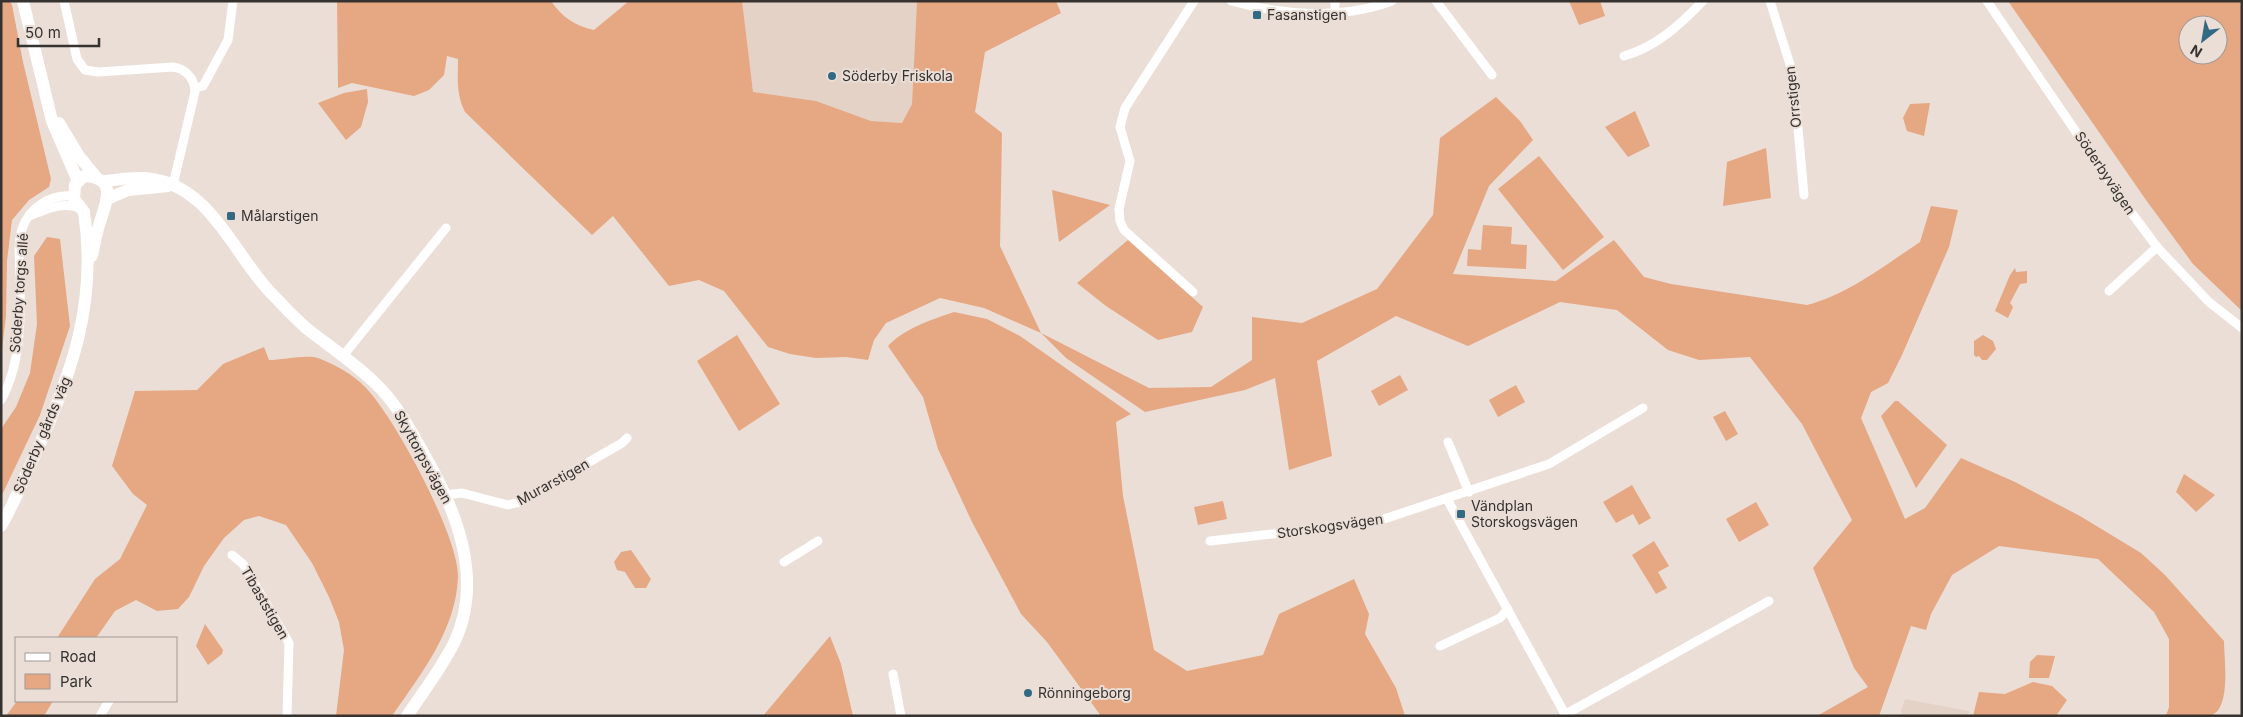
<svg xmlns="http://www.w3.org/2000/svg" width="2243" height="717" font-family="Inter,sans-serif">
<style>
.built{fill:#e5d2c7}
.green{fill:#e6a783;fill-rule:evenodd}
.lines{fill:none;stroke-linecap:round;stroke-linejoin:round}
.street{stroke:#fff;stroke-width:9}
.secondary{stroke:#fff;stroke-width:12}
.poi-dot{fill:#326a84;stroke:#eaded7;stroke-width:2}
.labels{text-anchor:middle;stroke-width:4;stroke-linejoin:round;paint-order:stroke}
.poi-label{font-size:14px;fill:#36322f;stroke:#eaded7;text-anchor:start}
.street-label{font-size:14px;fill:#36322f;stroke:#eaded7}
</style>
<rect width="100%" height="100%" fill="#eaded7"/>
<!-- built -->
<g class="built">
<path d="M740,1H917L912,104L902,123L871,121L816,101L753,92Z"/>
<path d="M1905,699L1969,711L1968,716H1902L1901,711Z"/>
</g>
<!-- green -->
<g class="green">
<path d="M1,1H10L12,5L23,62L51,179L49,187L29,200L12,220L7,261L6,316L1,357Z"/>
<path d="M337,1H551C562,17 575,26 594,30L629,1H742L753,92L816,101L871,121L902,123L912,104L917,1H1056L1061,13L985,52L975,112L1002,133L1000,246L1041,333L1149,388L1211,387L1252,360V317L1302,323L1377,289L1433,215L1440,138L1496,97L1520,121L1533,140L1489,186L1453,274L1556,281L1614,240L1644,277L1671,284L1807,305C1849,294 1885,265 1920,242L1931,206L1958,210L1949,247L1902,355L1888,383L1871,392L1861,418L1905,519L1925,508L1961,458L2015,482L2080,516L2141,553L2165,575L2224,641C2224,658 2232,712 2209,716C2195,717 2179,716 2166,716L2169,707V639L2154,612L2098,559L1999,546L1952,575L1931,614L1926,630L1911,626L1879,716H1817L1868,687L1854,668L1813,568L1852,520L1802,424L1750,357L1699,360L1668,350L1617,310L1560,302L1468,346L1396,316L1317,361L1332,456L1289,470L1275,378L1245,390L1145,412L1066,358L1041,333L984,308L940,298L886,323L874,340L868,360L846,357L816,358L790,354L768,347L724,291L699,280L669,286L613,216L592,235L465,112C456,94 458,79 458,59L447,56L444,75L429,90L414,96L352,83L338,88Z"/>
<path d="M1569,1H1600L1605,16L1579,25Z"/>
<path d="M2008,1H2242V311L2193,264L2146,200ZM2188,25H2218V55H2188Z"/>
<path d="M367,89L368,102L361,127L346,140L318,103L344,93Z"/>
<path d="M1930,103L1924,136L1907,131L1903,118L1910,104Z"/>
<path d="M1635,111L1650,146L1628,157L1605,127Z"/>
<path d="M1766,148L1771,198L1723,206L1727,162Z"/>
<path d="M1539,156L1604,237L1563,270L1498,189Z"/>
<path d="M1052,190L1110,205L1059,242Z"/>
<path d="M1483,225L1512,227L1511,244L1527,245L1526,269L1467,266L1468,249L1481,250Z"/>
<path d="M47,237L60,239L70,326L40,415L1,497V429L16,407L30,373L37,324L34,256Z"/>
<path d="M1128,240L1203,307L1192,332L1158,340L1106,306L1077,283Z"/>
<path d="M2015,268L2016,272L2027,271V283L2020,284L2010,303L2013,307L2008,318L1995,311L2010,275Z"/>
<path d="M954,312L987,319L1020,336L1131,414L1116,422L1123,496L1154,650L1187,671L1263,655L1279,614L1354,579L1369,614L1365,634L1396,688L1405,716H1101L1047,642L1021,614L972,522L938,449L923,397L888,346C905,328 931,320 954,312Z"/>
<path d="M737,335L780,404L739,431L697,361Z"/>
<path d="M1983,335L1993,341L1996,349L1987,360H1982L1979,356L1976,357L1974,355V341Z"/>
<path d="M264,347L269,360C281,360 308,354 318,358C336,365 353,374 366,388C395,418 459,537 458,577C456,630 421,674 392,716H336L344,650L339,622L329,597L312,563L286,525L259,516L244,520L224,538L204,566L189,597L178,609L157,611L136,600L115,611L96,638H57L95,579L120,559L147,505L133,494L112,466L135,391L197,390L223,364Z"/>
<path d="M1400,375L1408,390L1379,406L1371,391Z"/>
<path d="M1516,385L1525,402L1498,417L1489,400Z"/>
<path d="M1895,401H1898L1947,445L1916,488L1881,416Z"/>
<path d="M1725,411L1738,434L1726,441L1713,417Z"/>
<path d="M2184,474L2215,495L2196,512L2176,492Z"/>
<path d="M1632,485L1651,518L1639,525L1633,514L1616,523L1603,502Z"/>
<path d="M1223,501L1227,519L1198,525L1194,507Z"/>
<path d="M1756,502L1769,525L1739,542L1726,519Z"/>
<path d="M1654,541L1669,566L1658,572L1667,588L1656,594L1632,555Z"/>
<path d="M631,550L651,579L646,588H635L625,572L617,570L614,562L621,552Z"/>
<path d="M205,624L223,650L222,654L208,665L196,646Z"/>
<path d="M830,636L841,664L853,716H763Z"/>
<path d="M2037,655L2055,656L2049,678H2029L2030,662Z"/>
<path d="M2033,682L2052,686L2067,700L2056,716H1973L1979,692L2005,694Z"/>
<path d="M17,701H53L44,716H6Z"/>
</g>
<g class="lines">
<!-- street -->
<g class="street">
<path d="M64,1L77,59L85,70L98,72L173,67C186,69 195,79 195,92L173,185"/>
<path d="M1231,1C1282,15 1341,20 1392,1"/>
<path d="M1335,1V13"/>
<path d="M1436,1L1492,75"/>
<path d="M1770,1L1793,74L1804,195"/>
<path d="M1987,1L2125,204L2157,247L2209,302L2242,328"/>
<path d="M1624,56C1656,47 1680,25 1703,1"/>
<path d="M195,88L203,86L228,40L233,1"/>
<path d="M29,216C46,210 61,201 79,208"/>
<path d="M2109,291L2157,247"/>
<path d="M1193,292L1124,230L1120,221L1119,209L1130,161L1120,127L1125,108L1194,1"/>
<path d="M343,356L446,228"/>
<path d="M1,400C21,365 21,318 20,279C20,263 17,244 22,229C29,207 51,194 73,196"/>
<path d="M1448,442L1469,492"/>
<path d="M445,495L462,493L508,505L520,502L622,443L627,438"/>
<path d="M1447,499L1566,716"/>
<path d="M1210,541L1307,530L1384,519L1549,464L1643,408"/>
<path d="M232,555L243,564L289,643L287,716"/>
<path d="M784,562L818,541"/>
<path d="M1440,646L1500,618L1508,609"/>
<path d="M893,674L901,716"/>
<path d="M1566,714L1769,601"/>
<path d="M100,716L109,701"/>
</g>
<!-- secondary -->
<g class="secondary">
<path d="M23,1L52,121L78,181"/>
<path d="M59,123L79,156L96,177"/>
<path d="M103,181C119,180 137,176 152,179C213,188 235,258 274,296C284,307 295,318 306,328C329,346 353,362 374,382C398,404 413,435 429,463C459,517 483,583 454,643C441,669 423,692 407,716"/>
<path d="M107,199L128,190L168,186"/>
<path d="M84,212L74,199L75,185L84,176C122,178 103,207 98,229C95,238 94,247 92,256"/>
<path d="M1,526C14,504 23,480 34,457C71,376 98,303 84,212"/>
</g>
</g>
<!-- markers -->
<g class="poi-dot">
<rect x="1252" y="10" width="10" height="10" rx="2.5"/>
<circle cx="832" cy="76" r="5"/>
<rect x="226" y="211" width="10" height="10" rx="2.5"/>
<rect x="1456" y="509" width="10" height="10" rx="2.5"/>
<circle cx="1028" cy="693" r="5"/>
</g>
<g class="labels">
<!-- poi labels -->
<g class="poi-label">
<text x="1267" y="20">Fasanstigen</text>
<text x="842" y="81">Söderby Friskola</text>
<text x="241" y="221">Målarstigen</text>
<text x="1471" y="511">Vändplan<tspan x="1471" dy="16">Storskogsvägen</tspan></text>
<text x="1038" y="698">Rönningeborg</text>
</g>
<!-- street labels -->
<g class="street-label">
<text transform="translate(1793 97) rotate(-96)" y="5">Orrstigen</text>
<text transform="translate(2105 173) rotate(56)" y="5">Söderbyvägen</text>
<text transform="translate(19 293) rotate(-86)" y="5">Söderby torgs allé</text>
<text transform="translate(42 435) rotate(-67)" y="5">Söderby gårds väg</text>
<text transform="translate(423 457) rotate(61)" y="5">Skyttorpsvägen</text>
<text transform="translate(553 482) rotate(-29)" y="5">Murarstigen</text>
<text transform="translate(1330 526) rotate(-8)" y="5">Storskogsvägen</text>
<text transform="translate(265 603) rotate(60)" y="5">Tibaststigen</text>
</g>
</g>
<!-- border -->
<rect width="2243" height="717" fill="none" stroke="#36322f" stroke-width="5"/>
<!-- legend -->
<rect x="15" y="637" width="162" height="65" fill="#eaded7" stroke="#a29994"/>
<rect x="25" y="653" width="25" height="8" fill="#ffffff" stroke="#a29994"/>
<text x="60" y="662" font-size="15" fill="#36322f">Road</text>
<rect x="25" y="674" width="25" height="15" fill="#e6a783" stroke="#a29994"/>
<text x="60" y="687" font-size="15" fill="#36322f">Park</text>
<!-- north arrow -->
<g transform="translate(2203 40) rotate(211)"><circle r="24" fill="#eaded7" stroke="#a29994"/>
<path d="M0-4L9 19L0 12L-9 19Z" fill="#326a84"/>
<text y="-8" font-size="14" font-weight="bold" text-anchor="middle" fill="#36322f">N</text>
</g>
<!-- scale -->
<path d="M18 38v8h81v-8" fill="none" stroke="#36322f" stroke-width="2.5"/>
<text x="25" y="38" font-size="15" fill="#36322f" stroke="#eaded7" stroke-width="4" paint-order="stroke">50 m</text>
</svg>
